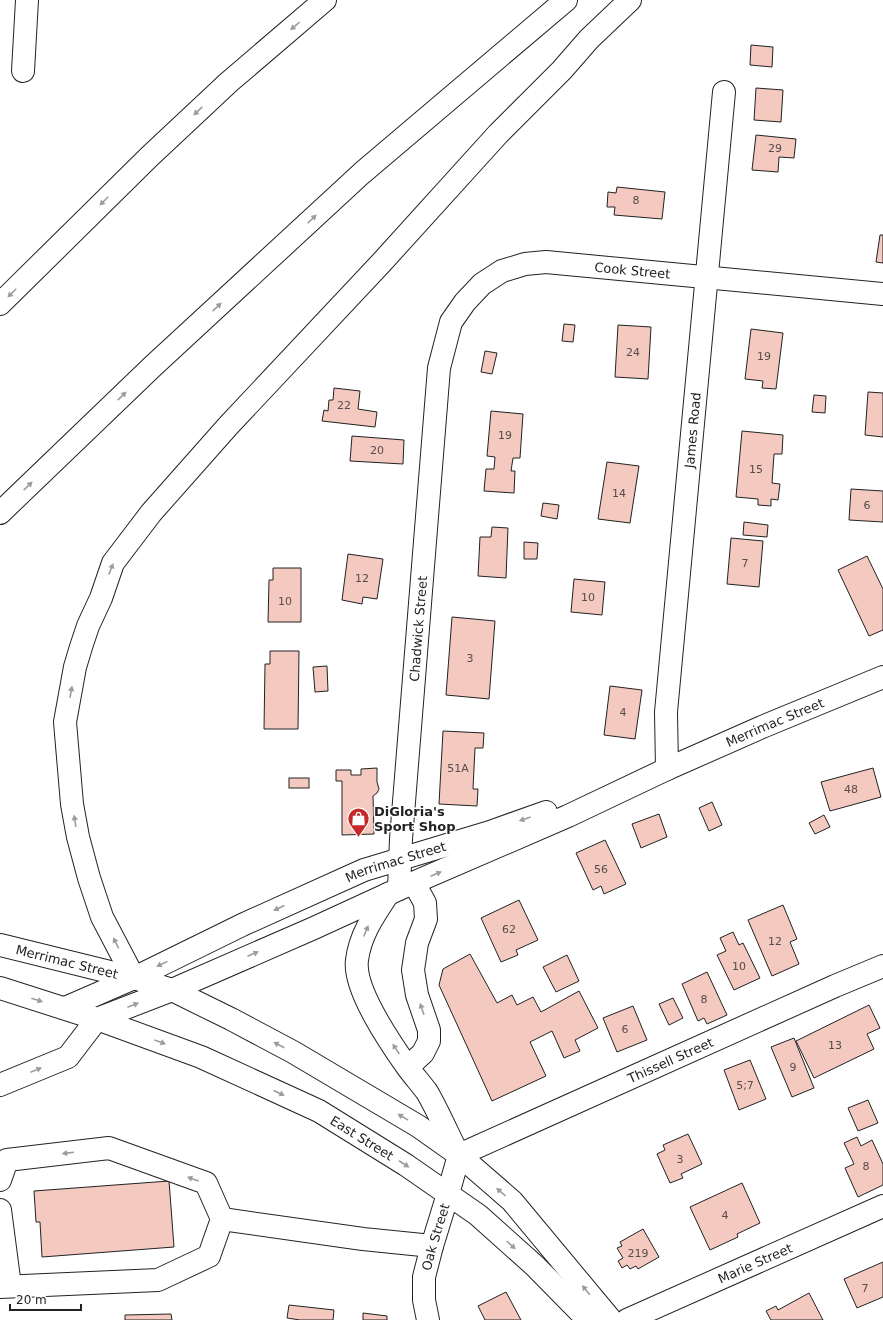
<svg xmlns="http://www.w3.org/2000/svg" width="883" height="1320" font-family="'DejaVu Sans',sans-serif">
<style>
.building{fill:#f3c9c0;stroke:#222}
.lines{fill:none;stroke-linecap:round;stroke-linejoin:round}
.minor-casing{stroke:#222;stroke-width:24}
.major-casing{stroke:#222;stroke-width:24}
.highway-casing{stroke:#222;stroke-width:24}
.minor{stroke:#fff;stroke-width:22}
.major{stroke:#fff;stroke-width:22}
.highway{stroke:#fff;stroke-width:22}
.oneway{fill:#9c9c9c}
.labels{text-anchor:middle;stroke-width:3;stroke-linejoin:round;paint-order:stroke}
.number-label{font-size:11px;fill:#564c4a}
.street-label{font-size:13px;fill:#222;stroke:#fff}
.poi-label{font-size:13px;font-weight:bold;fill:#222;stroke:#fff;text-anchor:start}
</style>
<rect width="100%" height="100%" fill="#fff"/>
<!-- building -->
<g class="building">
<path d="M751,45L773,47L772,67L750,65Z"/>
<path d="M756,88L783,90L781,122L754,120Z"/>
<path d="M756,135L796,139L794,158L779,157L778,172L752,170Z"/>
<path d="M617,187L665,192L662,219L614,215L615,207H607L608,192L616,193Z"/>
<path d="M880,235H883V263L876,262Z"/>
<path d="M564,324L575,325L573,342L562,341Z"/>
<path d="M618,325L651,327L648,379L615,377Z"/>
<path d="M751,329L783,333L776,389L762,388L763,381L745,379Z"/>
<path d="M485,351L497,353L492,374L481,372Z"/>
<path d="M334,388L360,391L358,409L377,412L375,427L322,421L324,410L328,411L329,400H333Z"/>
<path d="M868,392L883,393V437L865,435Z"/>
<path d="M814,395L826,396L825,413L812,412Z"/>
<path d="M491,411L523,414L520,458H513L511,471H515L514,493L484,491L486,469H494L495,457L487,456Z"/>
<path d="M742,431L783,435L782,454H774L772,483L780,484L778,500L771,499V506L758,505V499L736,497Z"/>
<path d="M352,436L404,440L403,464L350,461Z"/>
<path d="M607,462L639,466L630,523L598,519Z"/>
<path d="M851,489L883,491V522L849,520Z"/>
<path d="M543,503L559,505L557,519L541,516Z"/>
<path d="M744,522L768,525L767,537L743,535Z"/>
<path d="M492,527L508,528L506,578L478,576L480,537H491Z"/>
<path d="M731,538L763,541L759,587L727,584Z"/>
<path d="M524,542L538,543L537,559H524Z"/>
<path d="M348,554L383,559L377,599L363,597L362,604L342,600Z"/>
<path d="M867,556L883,589V630L869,636L838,570Z"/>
<path d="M273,568H301V622H268L269,580H273Z"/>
<path d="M574,579L605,582L602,615L571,612Z"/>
<path d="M452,617L495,621L489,699L446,695Z"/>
<path d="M270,651H299L298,729H264L265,664H270Z"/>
<path d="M327,666L328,691L315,692L313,667Z"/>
<path d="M610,686L642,690L635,739L604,735Z"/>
<path d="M443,731L484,733L483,748H475L473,789H478L477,806L439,804Z"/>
<path d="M377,768V782L379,789L377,793L373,796L374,834L342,835V781H336V770H351V775H361V769Z"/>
<path d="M873,768L881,797L830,811L821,782Z"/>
<rect x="289" y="778" width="20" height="10"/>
<path d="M712,802L722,825L709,831L699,808Z"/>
<path d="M659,814L667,837L641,848L632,824Z"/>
<path d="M824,815L830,827L815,834L809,823Z"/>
<path d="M605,840L626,884L604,894L601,886L593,890L576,853Z"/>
<path d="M519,900L538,940L516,950L518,955L501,962L481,918Z"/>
<path d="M783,905L797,939L790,942L799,964L772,976L748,920Z"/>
<path d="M733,932L739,945L743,943L760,978L734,990L717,955L726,951L720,938Z"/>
<path d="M470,954L497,1003L512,995L517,1005L533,997L541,1012L579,991L598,1028L575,1040L580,1051L564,1058L552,1031L530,1042L546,1076L492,1101L439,985L443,969Z"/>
<path d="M567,955L579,981L556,992L543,967Z"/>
<path d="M707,972L727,1015L707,1024L704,1018L698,1021L682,984Z"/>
<path d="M673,998L683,1018L669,1025L659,1004Z"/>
<path d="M869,1005L880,1028L867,1034L874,1049L814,1078L796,1041Z"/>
<path d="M633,1006L647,1040L617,1052L603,1018Z"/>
<path d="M794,1038L814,1088L792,1097L771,1047Z"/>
<path d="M750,1060L766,1099L739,1110L724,1070Z"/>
<path d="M868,1100L878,1123L858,1131L848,1108Z"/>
<path d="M688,1134L702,1164L681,1174L683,1178L670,1183L657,1154L665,1150L663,1145Z"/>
<path d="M857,1137L861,1146L872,1140L883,1164V1185L858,1197L845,1168L854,1164L844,1143Z"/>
<path d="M169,1181L174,1247L42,1257L40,1222H36L34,1191Z"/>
<path d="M742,1183L760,1223L737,1234L738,1237L710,1250L690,1207Z"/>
<path d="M643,1229L659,1257L638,1269L636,1266L630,1269L627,1265L622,1268L618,1261L623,1258L617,1248L622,1246L620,1242Z"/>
<path d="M883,1262V1297L857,1308L844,1279Z"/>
<path d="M506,1292L521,1320H485L478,1306Z"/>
<path d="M809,1293L823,1320H771L766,1311L776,1306L778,1310Z"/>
<path d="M289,1305L334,1310L333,1320H300L287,1318Z"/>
<path d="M363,1313L387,1316V1320H363Z"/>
<path d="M171,1314L172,1320H125V1315Z"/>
</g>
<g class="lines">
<defs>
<g id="minor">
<path d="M23,71L27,0"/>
<path id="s1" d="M667,769L666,712L724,92"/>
<path id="s2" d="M399,889L401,839L439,368L451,322L465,302L482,284L502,271L525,264L546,262L883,294"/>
<path d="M408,1067L423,1053L429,1041V1030L417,995L413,970L417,943L426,919L425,903L414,883"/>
<path d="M0,1180L7,1160L109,1148L206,1183L222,1219L209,1256L158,1280L0,1287"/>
<path d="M0,1210L10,1286"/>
<path d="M222,1219L363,1239L432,1246"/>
<path id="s3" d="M428,1320L424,1300V1277L432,1246L448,1194L459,1155L835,986L883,966"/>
<path id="s4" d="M627,1320L883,1206"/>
</g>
<g id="major">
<path d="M388,894C374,915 360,935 357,960C353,989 391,1044 408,1068C414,1076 421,1084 427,1092C438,1111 447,1132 457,1152"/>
<path id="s5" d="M0,945L134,978L172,990L231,1019L293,1052L418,1126L459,1155L512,1201L611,1320"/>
<path id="s6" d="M0,988L97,1019L201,1057L319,1111L406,1165L478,1215L535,1266L588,1320"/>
<path id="s7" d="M65,1008L134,978L242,925L364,870L490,832L546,812"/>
<path id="s8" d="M97,1019L172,990L314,928L399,889L568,816L667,769L762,727L883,677"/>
</g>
<g id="highway">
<path d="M0,304L150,156L229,82L325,0"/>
<path d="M0,513L153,366L362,173L566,0"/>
<path d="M134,978L102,917L89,878L78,837L72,804L65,722L75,667L81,647L88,626L101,598L113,563L151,513L228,426L382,262L498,134L562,70L589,39L630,0"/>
<path d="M0,1085L68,1057L97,1019"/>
</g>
</defs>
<!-- minor casing -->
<use href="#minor" class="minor-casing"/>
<!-- major casing -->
<use href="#major" class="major-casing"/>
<!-- highway casing -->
<use href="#highway" class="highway-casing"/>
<!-- minor -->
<use href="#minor" class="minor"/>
<!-- major -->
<use href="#major" class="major"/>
<!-- highway -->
<use href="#highway" class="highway"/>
</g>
<!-- one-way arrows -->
<defs><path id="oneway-solid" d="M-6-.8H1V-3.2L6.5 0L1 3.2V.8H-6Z"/></defs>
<g class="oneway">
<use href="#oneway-solid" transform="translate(295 26) rotate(140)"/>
<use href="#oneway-solid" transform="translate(198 111) rotate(137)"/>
<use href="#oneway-solid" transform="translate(104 201) rotate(135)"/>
<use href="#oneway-solid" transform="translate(312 219) rotate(-43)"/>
<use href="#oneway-solid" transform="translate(12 293) rotate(135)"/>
<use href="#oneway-solid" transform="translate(217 307) rotate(-43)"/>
<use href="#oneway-solid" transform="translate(122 396) rotate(-44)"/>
<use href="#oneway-solid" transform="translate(28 486) rotate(-44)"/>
<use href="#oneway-solid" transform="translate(111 569) rotate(-69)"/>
<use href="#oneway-solid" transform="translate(71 692) rotate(-80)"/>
<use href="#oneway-solid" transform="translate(525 819) rotate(161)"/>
<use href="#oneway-solid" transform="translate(75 821) rotate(-99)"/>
<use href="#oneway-solid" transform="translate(436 874) rotate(-23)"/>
<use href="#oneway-solid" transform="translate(279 908) rotate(155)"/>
<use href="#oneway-solid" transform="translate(366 931) rotate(-67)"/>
<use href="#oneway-solid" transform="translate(116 943) rotate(-117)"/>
<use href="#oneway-solid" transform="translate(253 954) rotate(-23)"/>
<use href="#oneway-solid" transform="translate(162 964) rotate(154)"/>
<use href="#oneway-solid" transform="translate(37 1000) rotate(18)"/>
<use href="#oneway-solid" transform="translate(133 1005) rotate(-21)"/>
<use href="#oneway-solid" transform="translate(422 1009) rotate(-109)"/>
<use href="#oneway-solid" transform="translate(160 1042) rotate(20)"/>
<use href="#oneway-solid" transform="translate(279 1045) rotate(-152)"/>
<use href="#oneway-solid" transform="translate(396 1049) rotate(-123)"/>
<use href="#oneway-solid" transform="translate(36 1070) rotate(-22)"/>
<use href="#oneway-solid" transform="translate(279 1093) rotate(25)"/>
<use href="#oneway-solid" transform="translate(403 1117) rotate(-149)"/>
<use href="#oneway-solid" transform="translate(68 1153) rotate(173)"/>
<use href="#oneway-solid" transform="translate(404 1164) rotate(33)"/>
<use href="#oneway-solid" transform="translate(193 1179) rotate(-160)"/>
<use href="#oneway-solid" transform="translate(501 1192) rotate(-139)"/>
<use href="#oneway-solid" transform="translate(511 1245) rotate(42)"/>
<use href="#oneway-solid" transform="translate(586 1290) rotate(-129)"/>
</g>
<!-- icons -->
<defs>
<symbol id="shop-pin" viewBox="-11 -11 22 30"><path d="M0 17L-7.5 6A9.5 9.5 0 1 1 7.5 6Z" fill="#c62828" stroke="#fff"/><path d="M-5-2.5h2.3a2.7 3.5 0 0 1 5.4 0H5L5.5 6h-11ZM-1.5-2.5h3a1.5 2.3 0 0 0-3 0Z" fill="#fff"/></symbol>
</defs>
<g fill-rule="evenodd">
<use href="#shop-pin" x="346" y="806" width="25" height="34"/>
</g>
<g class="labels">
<!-- number labels -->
<g class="number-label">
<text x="775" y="152">29</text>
<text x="636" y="204">8</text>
<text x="633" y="356">24</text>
<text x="764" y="360">19</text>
<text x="344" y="409">22</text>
<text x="505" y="439">19</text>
<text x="377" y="454">20</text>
<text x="756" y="473">15</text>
<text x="619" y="497">14</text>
<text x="867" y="509">6</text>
<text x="745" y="567">7</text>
<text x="362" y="582">12</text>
<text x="588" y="601">10</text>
<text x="285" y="605">10</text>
<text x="470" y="662">3</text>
<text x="623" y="716">4</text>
<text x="458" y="772">51A</text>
<text x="851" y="793">48</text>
<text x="601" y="873">56</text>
<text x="509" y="933">62</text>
<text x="775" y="945">12</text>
<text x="739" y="970">10</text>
<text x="704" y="1003">8</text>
<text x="625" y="1033">6</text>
<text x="835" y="1049">13</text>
<text x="793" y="1071">9</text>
<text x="745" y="1089">5;7</text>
<text x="680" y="1163">3</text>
<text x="866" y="1170">8</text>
<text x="725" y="1219">4</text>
<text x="638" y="1257">219</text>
<text x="865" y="1292">7</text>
</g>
<!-- street labels -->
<g class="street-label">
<text dy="5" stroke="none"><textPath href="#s2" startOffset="775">Cook Street</textPath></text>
<text dy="5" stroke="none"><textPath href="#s1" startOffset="340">James Road</textPath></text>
<text dy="5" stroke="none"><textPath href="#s2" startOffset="261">Chadwick Street</textPath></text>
<text dy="5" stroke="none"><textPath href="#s8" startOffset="740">Merrimac Street</textPath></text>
<text dy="5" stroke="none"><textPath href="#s7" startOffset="362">Merrimac Street</textPath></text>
<text dy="5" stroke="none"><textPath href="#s5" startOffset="69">Merrimac Street</textPath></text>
<text dy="5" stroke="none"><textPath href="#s3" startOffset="402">Thissell Street</textPath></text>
<text dy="5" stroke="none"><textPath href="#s6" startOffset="393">East Street</textPath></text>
<text dy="5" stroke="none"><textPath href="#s3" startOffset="85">Oak Street</textPath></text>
<text dy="5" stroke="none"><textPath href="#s4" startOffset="140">Marie Street</textPath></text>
</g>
<!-- poi labels -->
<g class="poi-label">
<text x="374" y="816">DiGloria's<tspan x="374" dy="15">Sport Shop</tspan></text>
</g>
</g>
<!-- scale -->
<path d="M10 1304v6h71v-6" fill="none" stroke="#222222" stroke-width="2"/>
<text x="16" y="1304" font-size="12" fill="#222222" stroke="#ffffff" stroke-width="3" paint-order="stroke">20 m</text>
</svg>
